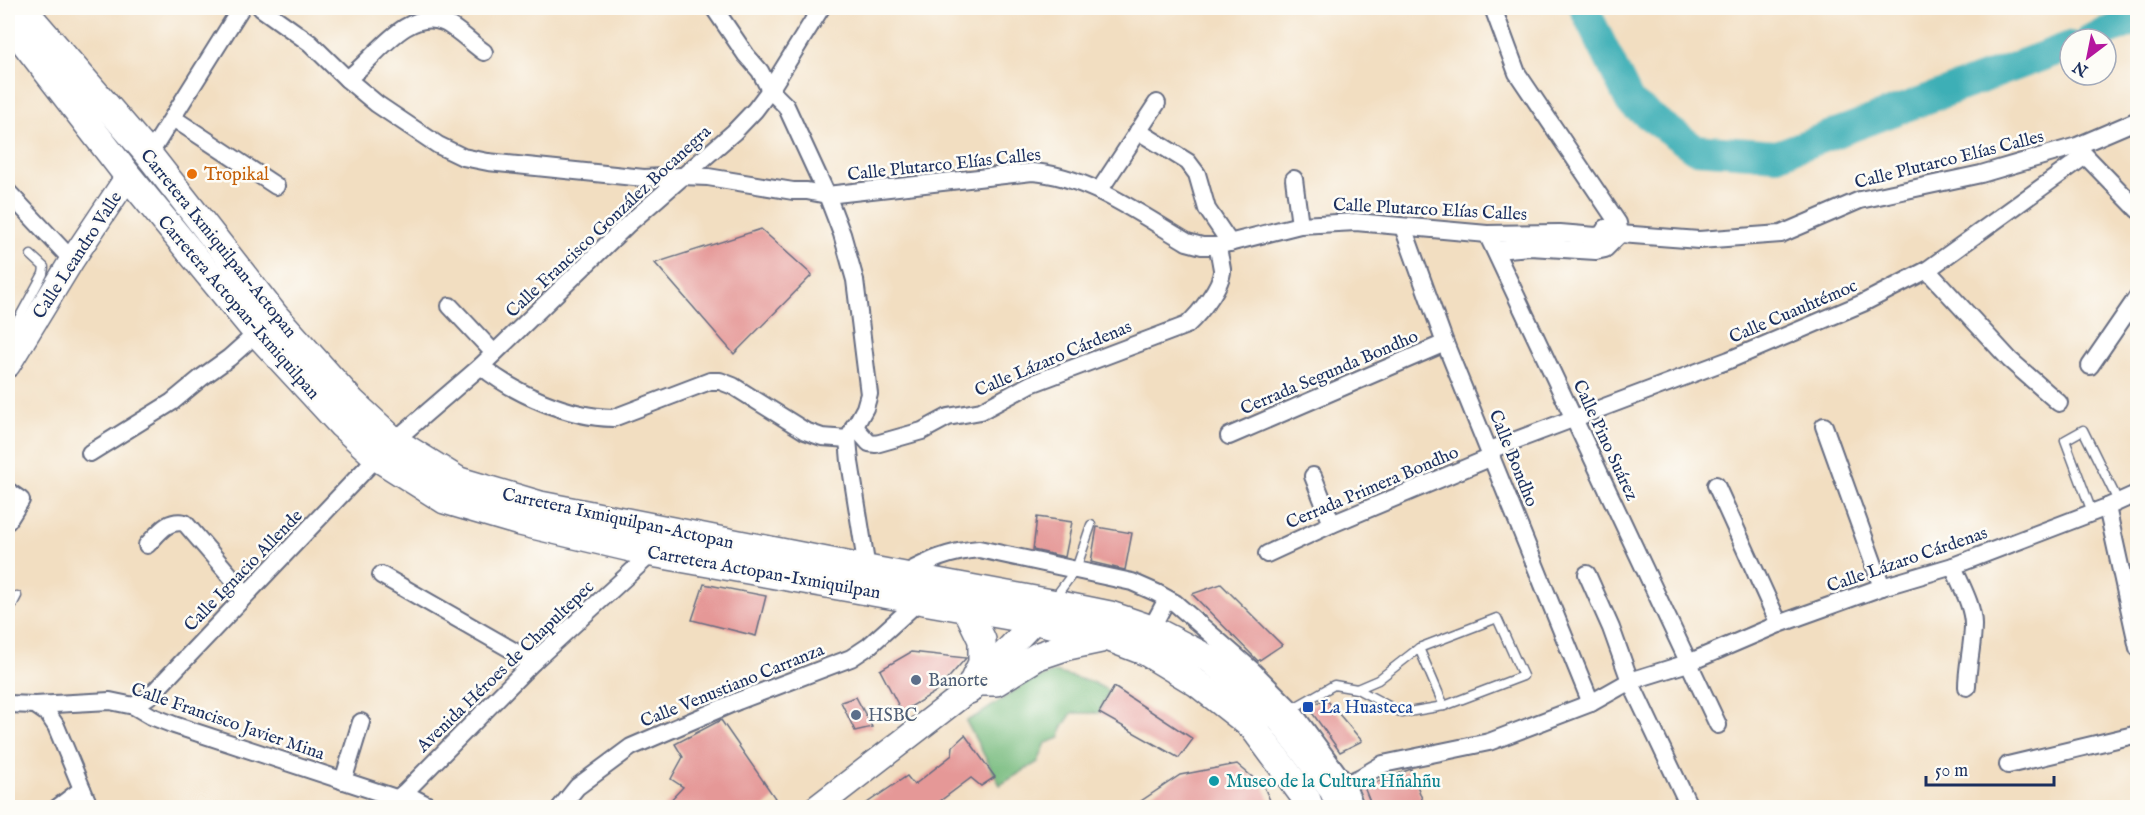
<svg xmlns="http://www.w3.org/2000/svg" width="2145" height="815" font-family="'IM FELL English',serif">
<style>
.forest{fill:#77bb7e;stroke:#49756e;stroke-width:1.5}
.lines{fill:none;stroke-linecap:round;stroke-linejoin:round}
.river{stroke:#3eafb6;stroke-width:30}
.building{fill:#e59897}
.lane-casing{stroke:#666c81;stroke-width:11}
.street-casing{stroke:#666c81;stroke-width:20}
.secondary-casing{stroke:#666c81;stroke-width:27}
.primary-casing{stroke:#666c81;stroke-width:30}
.lane{stroke:#fff;stroke-width:8}
.street{stroke:#fff;stroke-width:16}
.secondary{stroke:#fff;stroke-width:24}
.primary{stroke:#fff;stroke-width:27}
.food-dot{fill:#e8710a;stroke:#fdfcf7;stroke-width:2}
.service-dot{fill:#5c6f8a;stroke:#fdfcf7;stroke-width:2}
.transit-dot{fill:#1a4fb4;stroke:#fdfcf7;stroke-width:2}
.culture-dot{fill:#0f9aa8;stroke:#fdfcf7;stroke-width:2}
.labels{text-anchor:middle;stroke-width:5;stroke-linejoin:round;paint-order:stroke}
.street-label{font-size:18px;fill:#1b2f5e;stroke:#fdfcf7}
.food-label{font-size:18px;fill:#c56008;stroke:#fdfcf7;text-anchor:start}
.service-label{font-size:18px;fill:#4e5e75;stroke:#fdfcf7;text-anchor:start}
.transit-label{font-size:18px;fill:#164399;stroke:#fdfcf7;text-anchor:start}
.culture-label{font-size:18px;fill:#0d838f;stroke:#fdfcf7;text-anchor:start}
</style>
<rect width="100%" height="100%" fill="#fdfcf7"/>
<filter id="ink" filterUnits="userSpaceOnUse"><feTurbulence type="fractalNoise" baseFrequency=".0167" numOctaves="2"/><feDisplacementMap in="SourceGraphic" scale="12" xChannelSelector="R" yChannelSelector="G"/><feConvolveMatrix kernelMatrix="1 2 1 2 8 2 1 2 1" color-interpolation-filters="sRGB"/></filter>
<filter id="wash" filterUnits="userSpaceOnUse"><feTurbulence type="fractalNoise" baseFrequency=".008" numOctaves="4" result="noise"/><feDisplacementMap in="SourceGraphic" scale="24" xChannelSelector="R" yChannelSelector="G"/><feGaussianBlur stdDeviation="1.35" result="paint"/><feColorMatrix in="noise" values="0 0 0 0 0 0 0 0 0 0 0 0 0 0 0 0 0 1.4 0 .05"/><feComposite in="paint" operator="in"/></filter>
<g filter="url(#wash)">
<rect width="100%" height="100%" fill="#f2dec1"/>
<!-- forest -->
<path class="forest" d="M1055,672L1094,683L1109,691L1099,713H1072L1062,728L1060,738L1046,743L1038,762L1000,785L966,721L980,714L1026,683Z"/>
<g class="lines">
<!-- river -->
<g class="river">
<path d="M1584,8L1630,102L1695,149L1777,155L2070,46"/>
<path d="M2090,39L2138,19"/>
</g>
</g>
<g id="blocks">
<!-- building -->
<g class="building">
<path d="M761,229L812,275L734,354L655,263Z"/>
<path d="M1037,517L1072,522L1065,557L1033,550Z"/>
<path d="M1097,527L1132,533L1125,570L1091,562Z"/>
<path d="M704,584L766,596L756,636L692,620Z"/>
<path d="M1221,584L1282,645L1258,661L1192,594Z"/>
<path d="M911,652L966,658L937,691L902,712L880,670Z"/>
<path d="M1114,687L1193,739L1179,758L1099,713Z"/>
<path d="M856,697L872,727L855,731L841,702Z"/>
<path d="M1326,699L1362,741L1340,752L1308,707Z"/>
<path d="M721,720L775,798L764,807H664L683,787L671,779L683,757L675,744Z"/>
<path d="M965,735L995,777L981,786L971,778L932,807H861L907,776L914,785L952,755L953,746Z"/>
<path d="M1237,764L1264,787L1273,807H1132L1180,775Z"/>
<path d="M1411,769L1425,807H1372L1364,787Z"/>
</g>
</g>
</g>
<g filter="url(#ink)">
<use href="#blocks" fill-opacity="0" stroke="#666c81" stroke-width="1.5"/>
<g class="lines">
<defs>
<g id="lane">
<path d="M12,325L19,318L43,274L44,267L31,255"/>
<path d="M2092,512L2065,440L2083,430L2118,501"/>
<path d="M1053,600L1076,569L1091,525"/>
<path d="M8,613L17,596"/>
<path d="M1419,648L1444,706"/>
<path d="M1290,710L1334,685L1357,689L1378,680L1419,648L1497,618L1523,676L1444,706L1402,713L1357,689"/>
<path d="M611,807L612,808"/>
</g>
<g id="street">
<path d="M261,8L310,43L347,79L377,104L438,145L463,157L488,162L644,178L681,176L708,177L793,191H807L827,195L1032,172C1089,176 1139,214 1187,242L1202,246H1217L1300,225L1356,222L1487,234L1560,233L1596,236L1602,234L1606,228"/>
<path d="M714,8L746,55L760,71L770,90L786,106L827,195L842,234L855,280L869,394L865,408L848,439L850,462L867,569"/>
<path d="M1493,8L1517,73L1618,223L1620,234L1605,249L1596,251L1530,247L1496,250"/>
<path d="M347,79C373,61 406,7 443,22C456,27 472,44 484,52"/>
<path d="M173,118L276,186"/>
<path d="M1138,131L1188,162L1197,174L1207,209L1230,243"/>
<path d="M2079,149L2138,210"/>
<path d="M149,155L241,8"/>
<path d="M1294,179L1300,225"/>
<path d="M1099,191L1157,103"/>
<path d="M8,192L72,260"/>
<path d="M1403,227L1445,343L1591,703"/>
<path d="M1606,228L1620,234L1699,240L1781,234L1860,200L1981,174L2077,146L2138,120"/>
<path d="M1487,234L1718,725"/>
<path d="M1927,270L2010,360L2059,403"/>
<path d="M450,306L494,353"/>
<path d="M8,322L27,335"/>
<path d="M481,366C515,394 568,417 613,418L710,381H720L733,386L805,431L822,437L848,439"/>
<path d="M2090,366L2138,296"/>
<path d="M854,426L869,443L876,444L922,431L948,417L981,411L1031,384L1187,325C1199,314 1223,285 1222,269C1221,262 1219,253 1217,246"/>
<path d="M1824,426L1882,587"/>
<path d="M1229,436L1445,343"/>
<path d="M394,441L481,366L627,225L734,132L755,110L770,90L821,8"/>
<path d="M1490,450L1729,360L1863,303L1927,270L2085,156"/>
<path d="M90,453L172,402L201,378L229,358L257,333"/>
<path d="M1313,476L1332,524"/>
<path d="M1716,485L1779,624"/>
<path d="M8,491L21,500L8,521"/>
<path d="M2107,507L2138,648"/>
<path d="M147,545C159,533 167,519 185,523L246,594"/>
<path d="M1267,554L1332,524L1492,457"/>
<path d="M1953,566C1960,584 1973,605 1973,625C1973,645 1967,666 1967,687"/>
<path d="M1587,574L1611,628L1630,681L1690,808"/>
<path d="M381,575L533,662"/>
<path d="M902,575C931,560 947,552 979,549L1132,582L1157,593L1175,603L1251,669L1291,709L1346,784L1356,808"/>
<path d="M1151,629L1167,599"/>
<path d="M8,704L35,705L110,701L134,706L151,716L174,725L396,798"/>
<path d="M35,705L48,714L56,726L90,808"/>
<path d="M134,706L152,694L377,457"/>
<path d="M2008,765L2138,734"/>
<path d="M343,781L361,722"/>
<path d="M1333,790L1361,777L1383,764L1489,742L1591,703L1630,681L1688,663L1779,624L1882,587L1953,566L2107,507L2138,493"/>
<path d="M404,793L433,808"/>
<path d="M57,808L82,789"/>
<path d="M386,808L404,793L533,662L652,553"/>
<path d="M560,808L577,787L631,747L738,701L851,658L869,646L920,600"/>
</g>
<g id="secondary">
<path d="M8,365L72,260L128,176"/>
<path d="M816,808L969,690L1047,608"/>
</g>
<g id="primary">
<path d="M22,8L149,155L275,316L352,402L394,441L459,481L540,505L867,569L1051,603L1110,615L1151,629L1211,660L1279,717L1333,790L1341,808"/>
<path d="M8,21L128,176L257,333L342,425L377,457L445,500L520,522L652,553L1037,621L1107,637L1146,652L1197,683L1253,727L1307,800L1310,808"/>
<path d="M967,609L982,640V663L969,690"/>
<path d="M977,682H996L1038,656L1068,646L1101,639"/>
</g>
</defs>
<!-- lane casing -->
<use href="#lane" class="lane-casing"/>
<!-- street casing -->
<use href="#street" class="street-casing"/>
<!-- secondary casing -->
<use href="#secondary" class="secondary-casing"/>
<!-- primary casing -->
<use href="#primary" class="primary-casing"/>
<!-- lane -->
<use href="#lane" class="lane"/>
<!-- street -->
<use href="#street" class="street"/>
<!-- secondary -->
<use href="#secondary" class="secondary"/>
<!-- primary -->
<use href="#primary" class="primary"/>
</g>
</g>
<!-- markers -->
<circle class="food-dot" cx="192" cy="174" r="6"/>
<g class="service-dot">
<circle cx="916" cy="680" r="6"/>
<circle cx="856" cy="715" r="6"/>
</g>
<rect class="transit-dot" x="1302" y="701" width="12" height="12" rx="3"/>
<circle class="culture-dot" cx="1214" cy="781" r="6"/>
<g class="labels">
<!-- street labels -->
<g class="street-label">
<text transform="translate(1949 159) rotate(-14)" y="6">Calle Plutarco Elías Calles</text>
<text transform="translate(944 164) rotate(-6)" y="6">Calle Plutarco Elías Calles</text>
<text transform="translate(1430 209) rotate(3)" y="6">Calle Plutarco Elías Calles</text>
<text transform="translate(608 221) rotate(-43)" y="6">Calle Francisco González Bocanegra</text>
<text transform="translate(219 243) rotate(51)" y="6">Carretera Ixmiquilpan-Actopan</text>
<text transform="translate(77 255) rotate(-57)" y="6">Calle Leandro Valle</text>
<text transform="translate(239 307) rotate(49)" y="6">Carretera Actopan-Ixmiquilpan</text>
<text transform="translate(1793 311) rotate(-23)" y="6">Calle Cuauhtémoc</text>
<text transform="translate(1053 358) rotate(-23)" y="6">Calle Lázaro Cárdenas</text>
<text transform="translate(1329 372) rotate(-23)" y="6">Cerrada Segunda Bondho</text>
<text transform="translate(1606 440) rotate(65)" y="6">Calle Pino Suárez</text>
<text transform="translate(1514 458) rotate(68)" y="6">Calle Bondho</text>
<text transform="translate(1372 487) rotate(-23)" y="6">Cerrada Primera Bondho</text>
<text transform="translate(618 518) rotate(12)" y="6">Carretera Ixmiquilpan-Actopan</text>
<text transform="translate(1907 559) rotate(-19)" y="6">Calle Lázaro Cárdenas</text>
<text transform="translate(243 570) rotate(-46)" y="6">Calle Ignacio Allende</text>
<text transform="translate(764 572) rotate(10)" y="6">Carretera Actopan-Ixmiquilpan</text>
<text transform="translate(505 666) rotate(-44)" y="6">Avenida Héroes de Chapultepec</text>
<text transform="translate(732 685) rotate(-22)" y="6">Calle Venustiano Carranza</text>
<text transform="translate(228 721) rotate(19)" y="6">Calle Francisco Javier Mina</text>
</g>
<!-- food labels -->
<g class="food-label">
<text x="204" y="180">Tropikal</text>
</g>
<!-- service labels -->
<g class="service-label">
<text x="928" y="686">Banorte</text>
<text x="868" y="721">HSBC</text>
</g>
<!-- transit labels -->
<g class="transit-label">
<text x="1320" y="713">La Huasteca</text>
</g>
<!-- culture labels -->
<g class="culture-label">
<text x="1226" y="787">Museo de la Cultura Hñahñu</text>
</g>
</g>
<!-- margin -->
<rect width="2145" height="815" fill="none" stroke="#fdfcf7" stroke-width="30"/>
<!-- north arrow -->
<g transform="translate(2088 57) rotate(212)"><circle r="28" fill="#fdfcf7" stroke="#a3aaba" stroke-width="1.5"/>
<path d="M0-4.5L10 22L0 15L-10 22Z" fill="#b5179e"/>
<text y="-9" font-size="16" font-weight="bold" text-anchor="middle" fill="#1b2f5e">N</text>
</g>
<!-- scale -->
<path d="M1926 776v9h128v-9" fill="none" stroke="#1b2f5e" stroke-width="3"/>
<text x="1935" y="776" font-size="18" fill="#1b2f5e" stroke="#fdfcf7" stroke-width="4.5" paint-order="stroke">50 m</text>
</svg>
